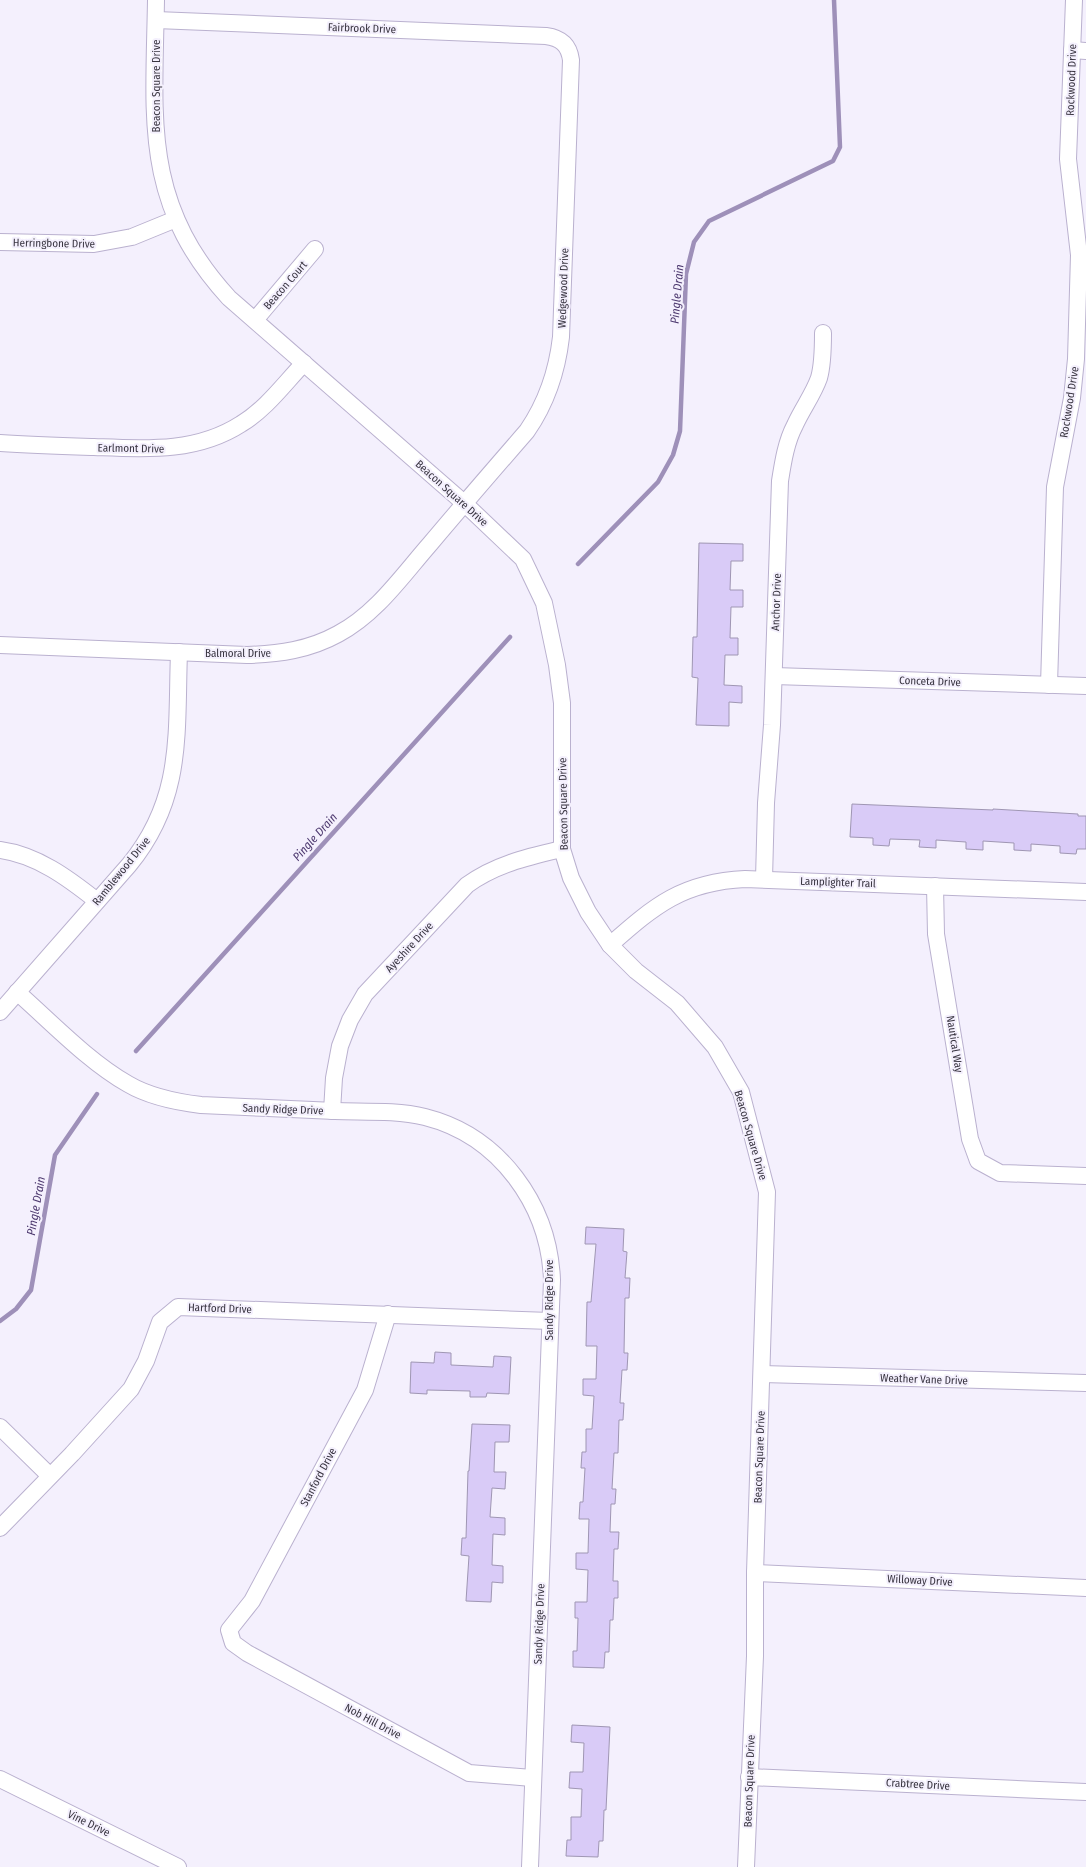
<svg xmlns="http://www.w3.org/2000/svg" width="1086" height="1867" font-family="'Fira Sans Condensed',sans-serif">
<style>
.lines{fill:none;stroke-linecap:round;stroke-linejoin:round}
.stream{stroke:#9e90b9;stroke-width:4.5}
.building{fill:#d9cbf7;stroke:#9f96b3}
.street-casing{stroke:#bab1cf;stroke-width:18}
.street{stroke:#fff;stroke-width:16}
.labels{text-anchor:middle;stroke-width:4;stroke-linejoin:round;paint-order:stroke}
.street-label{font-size:11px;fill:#383440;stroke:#f4f0fd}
.water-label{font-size:12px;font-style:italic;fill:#4d396f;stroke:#f4f0fd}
</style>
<rect width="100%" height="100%" fill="#f4f0fd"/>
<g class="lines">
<!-- stream -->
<g class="stream">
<path d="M578,564L658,482L673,455L680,431L686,274L694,242L709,221L833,161L840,147L834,0"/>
<path d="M136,1051L510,637"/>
<path d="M0,1321L16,1309L31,1290L55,1155L97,1094"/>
</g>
</g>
<!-- building -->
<g class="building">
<path d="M699,543L743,544V561H731L730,590H743V607H731L730,638H738V655H725L724,685L742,686V703L729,702V726L696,725L698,678L692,677L693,637H697Z"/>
<path d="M852,804L993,810V809L1078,814V816H1086V849H1077L1076,854L1060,853V846L1031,844V851L1014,850V843L983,841V850L966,849V842L936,840V848L919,847L920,840L890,839L889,846L873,845V838L850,837Z"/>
<path d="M586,1227L624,1229L623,1251L627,1252L625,1278H630L629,1298H625L624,1353H628L627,1370H622L620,1403H624L623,1420H619L618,1453H614L612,1489H616L615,1504H611L610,1532H619L618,1549H614L613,1581H618V1598H614L613,1620H610L609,1652H605L604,1668L573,1667V1651H577L578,1618H575V1602H587L588,1570L576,1569V1553H588L589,1519H579L580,1502H583L585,1468H581L582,1452H586V1429H592L594,1396L583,1395V1379H596L597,1346H586L587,1302H591L596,1244H585Z"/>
<path d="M435,1352L451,1353V1365L493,1367L494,1356L511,1357L509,1394L487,1393L486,1397H470V1391L427,1390V1394L410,1393L411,1362L434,1363Z"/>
<path d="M472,1424L510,1425L509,1442H495L494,1472H506L505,1489L492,1488L490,1517L505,1518V1535L493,1534L492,1565L503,1566V1583L492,1582L491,1602L466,1601L469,1556L461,1555L462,1538H466L468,1471H469Z"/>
<path d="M572,1725L610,1727L606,1810H604L603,1841H599L598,1857L566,1856L567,1840H571V1817H581L582,1789L569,1788L570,1772H583L584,1743L571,1742Z"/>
</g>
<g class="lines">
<defs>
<g id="street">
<path d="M156,0C154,120 142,203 229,298L464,503L523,559L544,603L557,665L562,703V849L571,878L588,912L610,945L636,971L677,1003L715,1047L741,1092L767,1192L755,1573V1656L746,1867"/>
<path d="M1072,50L1086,51"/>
<path d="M0,242L94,244L132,237L176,219"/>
<path d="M255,320L315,249"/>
<path d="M0,443C31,445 63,446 94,447C145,449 196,453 241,424C266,409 284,384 304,363"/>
<path d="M0,645L247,655C279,654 309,650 338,634C376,614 402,576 430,544C462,506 494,469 527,431C547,402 557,372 561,337L571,60C569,45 561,38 546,36L156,20"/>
<path d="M774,676L1086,686"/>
<path d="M1049,685L1055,487L1072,398L1076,359L1079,255L1068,159L1074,0"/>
<path d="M0,850C37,855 68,878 97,901"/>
<path d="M764,879L766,803L772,725L780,481C783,462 786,442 795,425C802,409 813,395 819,378C823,364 823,348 823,333"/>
<path d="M935,886L936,934L970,1139L978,1161L1000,1173L1086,1176"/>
<path d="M610,945C655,905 683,882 745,879L1086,892"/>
<path d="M17,992C51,1022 89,1062 128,1084C150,1097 176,1102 201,1105C246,1107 290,1109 335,1111C364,1112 396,1110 425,1117C500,1136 549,1205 552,1280L530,1867"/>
<path d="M0,1012L129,865C184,798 176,733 179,652"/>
<path d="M332,1111L334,1078L340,1046L350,1020L365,994L467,885C496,864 528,857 562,849"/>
<path d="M388,1314L365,1390L252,1601L229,1630L233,1643L247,1653L469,1773L532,1778"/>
<path d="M762,1374L1086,1383"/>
<path d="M0,1427L50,1476"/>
<path d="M0,1528L72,1454L131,1389L146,1361L160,1322L178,1307L550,1321"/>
<path d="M755,1573L1086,1588"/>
<path d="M749,1777L1086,1792"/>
<path d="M0,1779L178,1867"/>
</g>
</defs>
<!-- street casing -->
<use href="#street" class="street-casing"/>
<!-- street -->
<use href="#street" class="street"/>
</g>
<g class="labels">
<!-- street labels -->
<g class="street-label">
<text transform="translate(362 28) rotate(2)" y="4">Fairbrook Drive</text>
<text transform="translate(1071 80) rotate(-88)" y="4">Rockwood Drive</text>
<text transform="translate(156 86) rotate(-90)" y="4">Beacon Square Drive</text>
<text transform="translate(54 243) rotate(1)" y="4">Herringbone Drive</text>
<text transform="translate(285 285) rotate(-49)" y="4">Beacon Court</text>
<text transform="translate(563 288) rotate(-88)" y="4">Wedgewood Drive</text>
<text transform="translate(1069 402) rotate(-81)" y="4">Rockwood Drive</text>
<text transform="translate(131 448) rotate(1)" y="4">Earlmont Drive</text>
<text transform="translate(452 493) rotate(42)" y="4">Beacon Square Drive</text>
<text transform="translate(776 602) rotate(-88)" y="4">Anchor Drive</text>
<text x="238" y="657">Balmoral Drive</text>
<text transform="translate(930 681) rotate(2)" y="4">Conceta Drive</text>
<text transform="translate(563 804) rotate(-91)" y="4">Beacon Square Drive</text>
<text transform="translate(121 871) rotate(-51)" y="4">Ramblewood Drive</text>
<text transform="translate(838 882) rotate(2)" y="4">Lamplighter Trail</text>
<text transform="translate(409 947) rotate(-47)" y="4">Ayeshire Drive</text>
<text transform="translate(955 1044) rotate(81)" y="4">Nautical Way</text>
<text transform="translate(283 1109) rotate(2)" y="4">Sandy Ridge Drive</text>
<text transform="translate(751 1135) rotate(74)" y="4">Beacon Square Drive</text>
<text transform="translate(549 1300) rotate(-90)" y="4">Sandy Ridge Drive</text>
<text transform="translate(220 1308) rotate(2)" y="4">Hartford Drive</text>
<text transform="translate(924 1379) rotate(2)" y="4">Weather Vane Drive</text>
<text transform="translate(759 1457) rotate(-88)" y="4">Beacon Square Drive</text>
<text transform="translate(318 1477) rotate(-62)" y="4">Stanford Drive</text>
<text transform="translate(920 1580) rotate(3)" y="4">Willoway Drive</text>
<text transform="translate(539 1624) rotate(-88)" y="4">Sandy Ridge Drive</text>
<text transform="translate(373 1721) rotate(28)" y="4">Nob Hill Drive</text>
<text transform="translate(749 1781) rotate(-88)" y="4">Beacon Square Drive</text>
<text transform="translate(918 1784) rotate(3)" y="4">Crabtree Drive</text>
<text transform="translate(89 1823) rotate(26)" y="4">Vine Drive</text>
</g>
<!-- water labels -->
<g class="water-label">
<text transform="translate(677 294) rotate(-85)" y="4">Pingle Drain</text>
<text transform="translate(315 837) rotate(-48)" y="4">Pingle Drain</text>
<text transform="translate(36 1206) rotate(-80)" y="4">Pingle Drain</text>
</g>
</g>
</svg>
